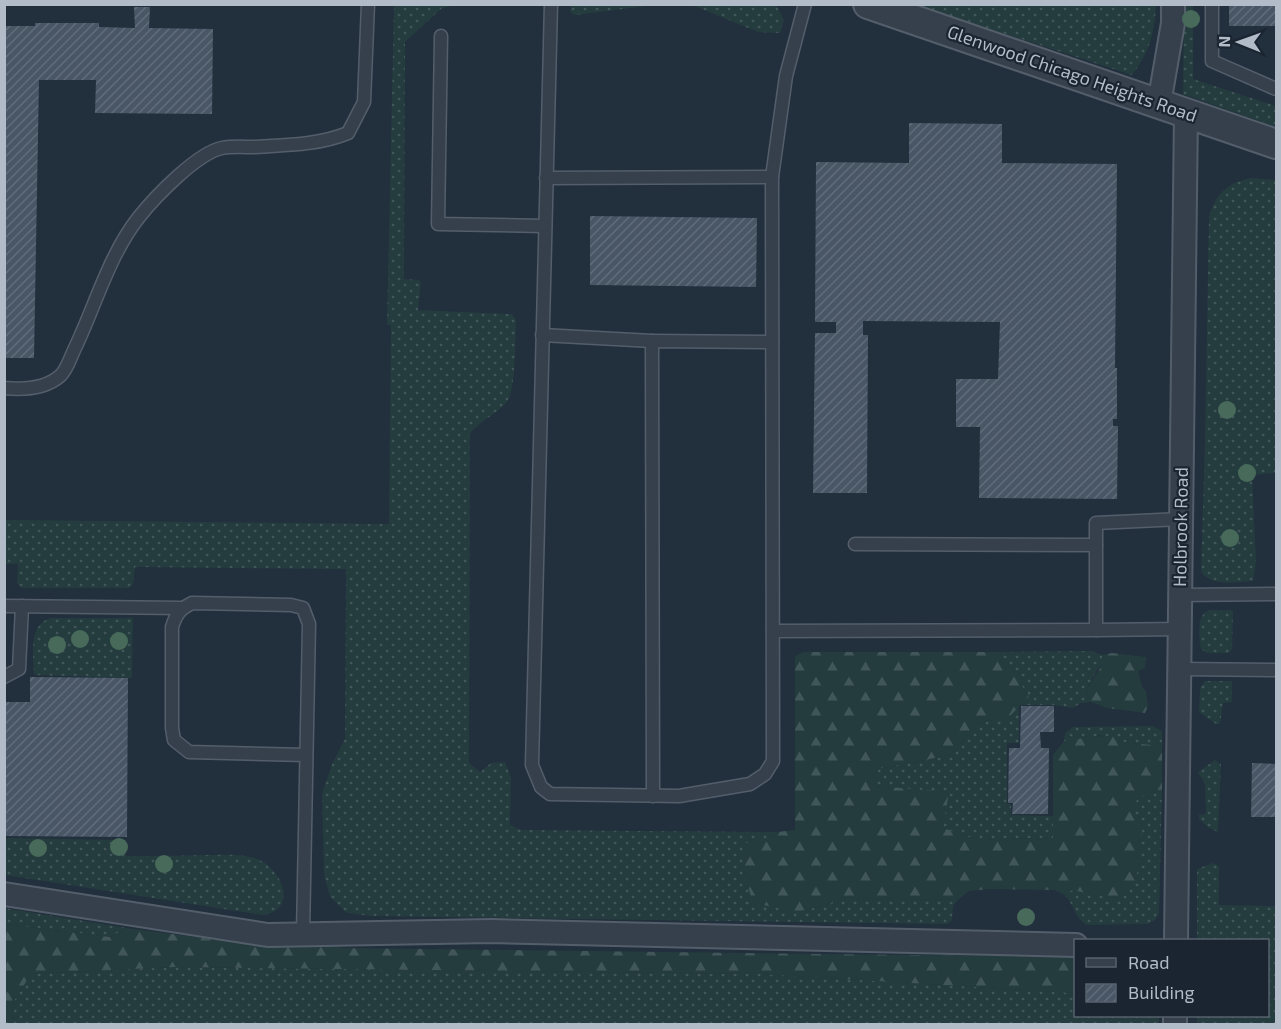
<svg xmlns="http://www.w3.org/2000/svg" width="1281" height="1029" font-family="'Exo 2',sans-serif">
<style>
.grass{fill:url(#grass-dots)}
.forest{fill:url(#forest-firs)}
.building{fill:url(#building-hatch)}
.lines{fill:none;stroke-linecap:round;stroke-linejoin:round}
.service-casing{stroke:#545e6b;stroke-width:15}
.minor-casing{stroke:#545e6b;stroke-width:26}
.tertiary-casing{stroke:#545e6b;stroke-width:32}
.service{stroke:#36404d;stroke-width:12}
.minor{stroke:#36404d;stroke-width:22}
.tertiary{stroke:#36404d;stroke-width:28}
.tree{fill:#486a5a}
.labels{text-anchor:middle;stroke-width:4.5;stroke-linejoin:round;paint-order:stroke}
.street-label{font-size:18px;fill:#b2bbc8;stroke:#1b2532}
</style>
<defs>
<pattern id="grass-dots" width="8" height="8" patternUnits="userSpaceOnUse" patternTransform="scale(1.5)"><rect width="8" height="8" fill="#243c3e"/><path d="M2 2h.1M6 6h.1" fill="none" stroke="#415658" stroke-width="1.8" stroke-linecap="round"/></pattern>
<pattern id="forest-firs" width="22" height="20" patternUnits="userSpaceOnUse" patternTransform="scale(1.5)"><rect width="22" height="20" fill="#243c3e"/><path d="M5 1l3.5 6h-7zM16 11l3.5 6h-7z" fill="#415658"/></pattern>
<pattern id="building-hatch" width="6" height="6" patternUnits="userSpaceOnUse" patternTransform="scale(1.5)"><rect width="6" height="6" fill="#485666"/><path d="M-1 1l2-2M0 6l6-6M5 7l2-2" fill="none" stroke="#606c7a"/></pattern>
</defs>
<rect width="100%" height="100%" fill="#222f3d"/>
<!-- grass -->
<g class="grass">
<path d="M394,5H454L442,8L405,42L404,279L419,280L421,282L418,310L512,314L516,320C515,338 516,387 508,400C503,410 479,421 470,434L469,763L480,772L491,763L505,762L511,777L510,825L521,830L777,832L769,839L798,912L851,898L958,900L953,906L952,920L948,924L371,916L347,913L330,897L324,874L322,794L332,764L345,739L346,569L135,567L133,584L129,588H22L17,584L18,564H5V520L389,524L391,325H387Z"/>
<path d="M571,5V4L655,5L575,15L570,12Z"/>
<path d="M692,5H776L784,20L780,33L758,32Z"/>
<path d="M917,5H1156C1155,31 1149,54 1132,75Z"/>
<path d="M1184,5H1193V79L1276,106V127L1183,94Z"/>
<path d="M1251,178L1276,180V473L1252,475L1256,561L1253,581C1238,582 1209,587 1201,571L1205,444L1209,217C1216,193 1227,183 1251,178Z"/>
<path d="M1209,610H1230L1233,611L1232,649L1229,653H1207L1201,649C1199,637 1196,615 1209,610Z"/>
<path d="M52,618H133L132,678L34,675C34,656 27,623 52,618Z"/>
<path d="M1092,651L1102,655V665L1097,670L1086,690L1091,702L1081,703L1073,708L1054,705H1019V743H1007V804H1011V815L1053,816V838L975,839L942,828L949,793L875,786L878,769L950,755L978,723L1009,717L1028,695L999,652Z"/>
<path d="M1205,681H1232V702L1223,703L1220,724H1216L1199,712L1200,688Z"/>
<path d="M1153,726L1162,731V746L1120,742L1099,735L1090,739L1064,741L1065,733L1073,727Z"/>
<path d="M1215,760L1221,764L1218,832L1209,828L1199,819V814L1203,815L1206,813L1205,784L1198,772Z"/>
<path d="M1162,789L1159,914L1155,920L1148,924L1086,925C1074,916 1075,907 1065,895L1072,890L1115,898L1137,797Z"/>
<path d="M5,838L126,840V856C153,856 179,856 206,855C222,855 241,853 257,859C281,868 300,909 263,915L5,875Z"/>
<path d="M1213,863L1219,866V905L1276,906V1024H1197V1016H1268V940H1197V869Z"/>
<path d="M4,908L127,928L110,937L5,924Z"/>
<path d="M175,967L760,974L1075,993L1076,1016H1159V1024H13L15,999L31,974Z"/>
</g>
<!-- forest -->
<g class="forest">
<path d="M804,652H999L1029,696L1009,717L978,723L950,755L878,769L875,786L949,792L943,828L975,839L1053,838V755L1064,741C1082,739 1098,735 1116,736L1121,742L1162,746V789L1137,798L1134,818L1142,831L1136,883L1115,899L1072,890L1065,895L1054,890L990,889L969,891L958,900L851,898L798,912L753,903L743,869L745,843L769,839L777,832L795,830V656Z"/>
<path d="M1112,653L1146,657L1145,668L1138,671L1142,687L1146,691L1148,706L1145,713L1107,708L1091,702L1086,690L1102,665V655Z"/>
<path d="M5,924L110,937L127,928L263,946L319,944L344,948L1075,957V993L760,974L175,967L31,974L15,999L13,1024H5Z"/>
</g>
<!-- building -->
<g class="building">
<rect x="1229" y="4" width="47" height="22"/>
<path d="M134,7H150L149,28L213,29L212,114L95,113L96,80H39L34,358H4V26H35V23H99V27L135,28Z"/>
<path d="M909,123L1002,124V163L1117,164L1115,368H1117V419H1113V426H1118L1117,499L979,498L980,427H956V379H998L1000,322L863,321V335H868L867,493H813L815,333H836V322H815L816,162L909,163Z"/>
<path d="M590,216L757,218L756,287L590,285Z"/>
<path d="M30,677L128,678L127,837L4,836V702H30Z"/>
<path d="M1021,706H1054V732H1040L1041,748H1049L1048,814H1012L1013,803H1008L1009,748H1020Z"/>
<path d="M1252,763L1276,764V817H1251Z"/>
</g>
<g class="lines">
<defs>
<g id="service">
<path d="M551,4L532,765L541,787L550,794L679,796L750,784L765,774L773,761L772,177L786,76L805,4"/>
<path d="M1212,4V61L1276,89"/>
<path d="M441,36L438,224L544,226"/>
<path d="M546,178L772,177"/>
<path d="M542,335L652,341"/>
<path d="M4,388C24,390 45,389 60,376C67,370 71,356 75,348C96,304 109,255 139,217C155,197 197,153 222,148C232,146 244,147 254,147C286,145 319,145 348,133L364,102L368,4"/>
<path d="M855,544L1096,545"/>
<path d="M1180,595L1276,594"/>
<path d="M4,606L183,608"/>
<path d="M1180,629L1096,630V523L1181,519"/>
<path d="M773,631L1096,630"/>
<path d="M1180,669L1276,670"/>
<path d="M4,677L19,669L22,606"/>
<path d="M653,796L652,341L772,342"/>
<path d="M303,934L309,624L303,608L291,605L192,603C180,609 176,614 172,627V728L174,740L189,752L306,755"/>
</g>
<g id="minor">
<path d="M1159,104L1173,23V4"/>
<path d="M4,894L268,935L491,931L1076,945"/>
<path d="M1176,940L1186,113"/>
<path d="M1175,1024V1016"/>
</g>
<path id="tertiary" d="M868,4L1276,144"/>
</defs>
<!-- service casing -->
<use href="#service" class="service-casing"/>
<!-- minor casing -->
<use href="#minor" class="minor-casing"/>
<!-- tertiary casing -->
<use href="#tertiary" class="tertiary-casing"/>
<!-- service -->
<use href="#service" class="service"/>
<!-- minor -->
<use href="#minor" class="minor"/>
<!-- tertiary -->
<use href="#tertiary" class="tertiary"/>
</g>
<!-- trees -->
<g class="tree">
<circle cx="1191" cy="19" r="9"/>
<circle cx="1227" cy="410" r="9"/>
<circle cx="1247" cy="473" r="9"/>
<circle cx="1230" cy="538" r="9"/>
<circle cx="80" cy="639" r="9"/>
<circle cx="119" cy="641" r="9"/>
<circle cx="57" cy="645" r="9"/>
<circle cx="119" cy="847" r="9"/>
<circle cx="38" cy="848" r="9"/>
<circle cx="164" cy="864" r="9"/>
<circle cx="1026" cy="917" r="9"/>
</g>
<g class="labels">
<!-- street labels -->
<g class="street-label">
<text transform="translate(1072 74) rotate(19)" y="6">Glenwood Chicago Heights Road</text>
<text transform="translate(1181 527) rotate(-89)" y="6">Holbrook Road</text>
</g>
</g>
<!-- border -->
<rect width="1281" height="1029" fill="none" stroke="#b2bbc8" stroke-width="12"/>
<!-- legend -->
<rect x="1074" y="939" width="195" height="78" fill="#1b2532" stroke="#57616e" stroke-width="1.5"/>
<rect x="1086" y="958" width="30" height="9" fill="#36404d" stroke="#57616e" stroke-width="1.5"/>
<text x="1128" y="969" font-size="18" fill="#b2bbc8">Road</text>
<rect x="1086" y="984" width="30" height="18" fill="url(#building-hatch)" stroke="#57616e" stroke-width="1.5"/>
<text x="1128" y="999" font-size="18" fill="#b2bbc8">Building</text>
<!-- north arrow -->
<g transform="translate(1239 42) rotate(271)" stroke="#1b2532" stroke-width="4.5" paint-order="stroke">
<path d="M0-4.5L10 22L0 15L-10 22Z" fill="#b2bbc8"/>
<text y="-9" font-size="16" font-weight="bold" text-anchor="middle" fill="#b2bbc8">N</text>
</g>
</svg>
